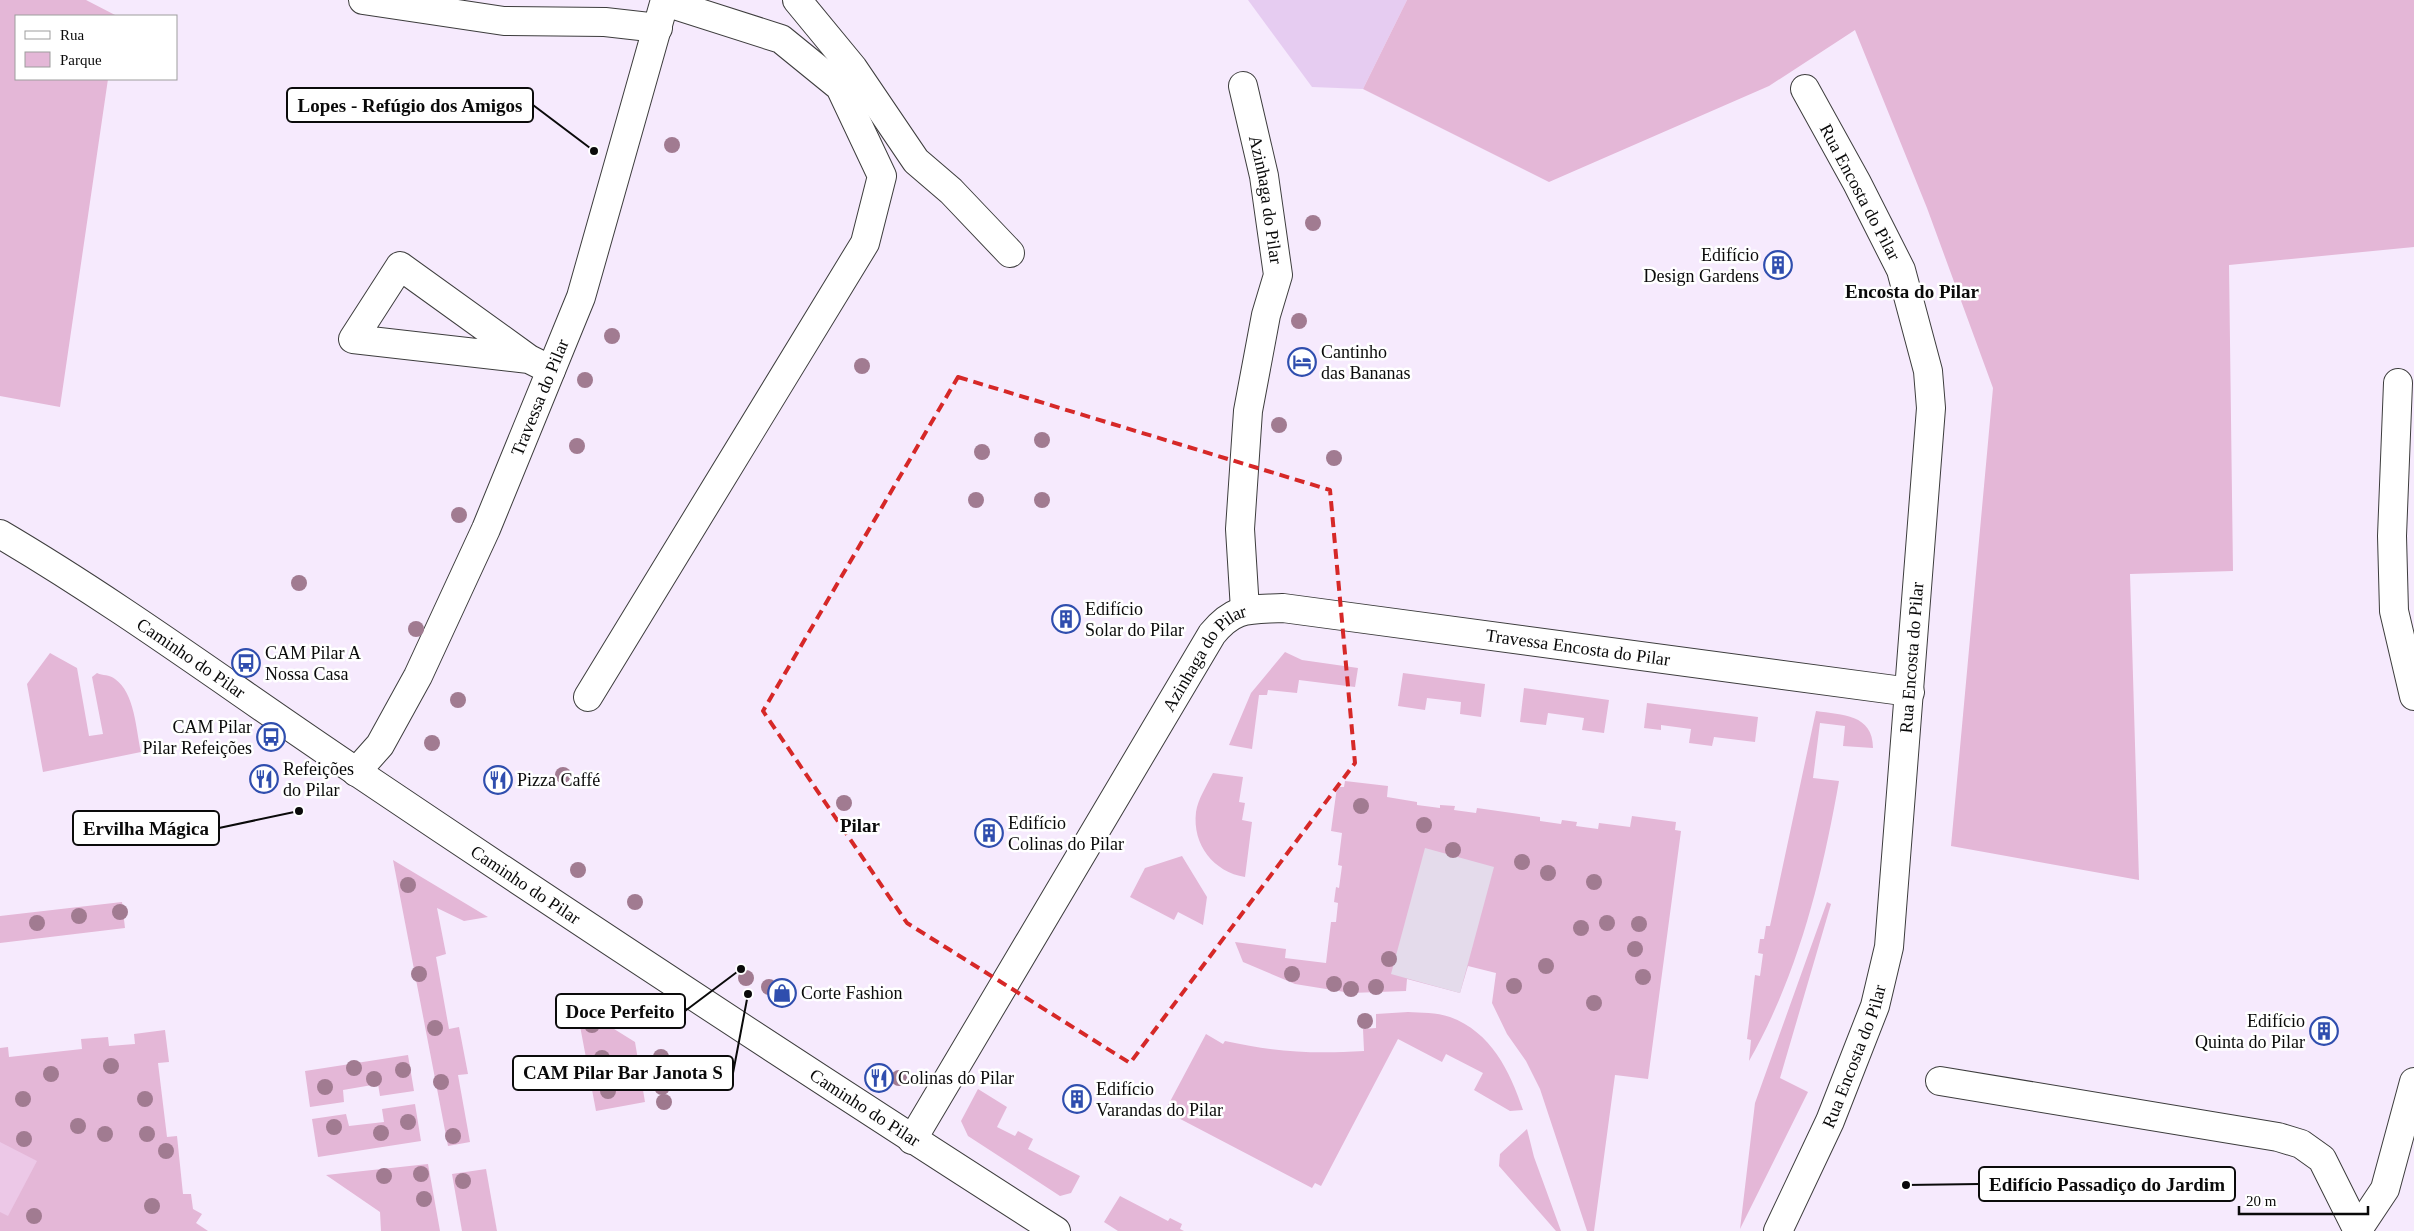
<svg xmlns="http://www.w3.org/2000/svg" width="2414" height="1231" font-family="'Times New Roman',serif">
<style>
.farmland{fill:#e6ccf1}
.green{fill:#e4b7d7}
.pitch{fill:#ecc8e7}
.plaza{fill:#e4dbeb}
.lines{fill:none;stroke-linecap:round;stroke-linejoin:round}
.minor-casing{stroke:#3d3d3d;stroke-width:30}
.minor{stroke:#fff;stroke-width:28}
.tree{fill:#a17b91}
.marked{fill:none;stroke:#d62828;stroke-width:4;stroke-dasharray:10 6;stroke-linejoin:round}
.labels{text-anchor:middle;stroke-width:5;stroke-linejoin:round;paint-order:stroke}
.street-label{font-size:18px;fill:#0a0a0a;stroke:#fff}
.poi-label{font-size:18px;fill:#0a0a0a;stroke:#fff;text-anchor:start}
.neighbourhood-label{font-size:19px;font-weight:bold;fill:#0a0a0a;stroke:#fff}
.leader{fill:none;stroke:#0a0a0a;stroke-width:2}
.callout-dot{fill:#0a0a0a;stroke:#fff;stroke-width:2}
.callout{fill:#fff;stroke:#0a0a0a;stroke-width:2}
.callout-label{font-size:19px;text-anchor:middle;font-weight:bold;fill:#0a0a0a}
</style>
<rect width="100%" height="100%" fill="#f6eafd"/>
<!-- farmland -->
<path class="farmland" d="M1248,0H1407L1363,89L1312,87Z"/>
<!-- green -->
<g class="green">
<path d="M0,0H86L117,16H16V79H108L60,407L0,396Z"/>
<path d="M1407,0H2414V247L2229,265L2233,571L2130,574L2139,880L1951,846L1993,388L1927,208L1855,30L1769,86L1549,182L1363,89Z"/>
<path d="M1285,652L1302,660L1358,668L1355,687L1299,680L1297,693L1268,690L1267,695H1259L1252,749L1229,745L1251,693Z"/>
<path d="M50,653L77,668L89,736L103,734L92,677L97,673C103,676 109,674 115,679C135,693 136,730 141,752L43,772L27,684Z"/>
<path d="M1403,673L1485,684L1481,717L1460,714L1461,702L1427,698L1425,710L1398,706Z"/>
<path d="M1524,688L1609,700L1604,733L1582,730L1584,718L1548,713L1546,725L1520,722Z"/>
<path d="M1647,703L1758,717L1755,742L1714,737L1712,746L1689,743L1691,729L1661,725V730L1644,728Z"/>
<path d="M1816,711C1842,715 1873,714 1873,748L1843,746L1845,726L1820,723L1813,778L1839,781C1822,878 1798,975 1749,1061L1751,1040L1747,1039L1755,975L1760,976L1763,954L1758,953L1760,939H1764L1766,926H1770Z"/>
<path d="M1213,773L1243,777L1239,802L1245,803L1242,820L1252,822L1245,877C1214,872 1192,845 1196,812C1198,799 1207,785 1213,773Z"/>
<path d="M1345,781L1388,786L1387,797L1417,802V805L1440,808V805L1455,806L1454,810L1476,813L1477,808L1540,817V821L1561,824L1562,820L1577,822L1576,826L1598,829L1599,823L1630,827L1632,816L1676,822L1675,830L1681,831L1648,1079L1615,1075L1594,1231H1587L1540,1089L1526,1061L1507,1034L1492,1003L1496,973L1468,966L1460,993L1407,979L1406,991L1351,993L1295,984L1243,962L1235,942L1286,949L1285,958L1326,963L1331,922H1336L1338,903L1334,902L1336,887L1339,888L1342,866L1338,865L1342,833L1331,831L1337,787H1344Z"/>
<path d="M1182,856L1207,897L1203,925L1178,912L1174,920L1130,897L1145,868Z"/>
<path d="M393,860L488,917L464,921L437,908L446,954L436,957L449,1029L459,1027L468,1074L458,1075L470,1142L448,1146Z"/>
<path d="M122,902L125,928L0,943V916Z"/>
<path d="M1827,902L1831,904L1780,1078L1808,1092L1740,1229L1755,1103Z"/>
<path d="M574,994L598,1019L635,1042L645,1102L596,1111Z"/>
<path d="M1408,1012C1421,1013 1436,1012 1450,1017C1491,1032 1510,1071 1523,1110L1510,1111L1474,1090L1483,1073L1446,1054L1442,1062L1398,1039L1321,1186L1315,1183L1312,1188L1165,1111L1206,1034L1223,1044L1225,1041C1276,1052 1311,1054 1364,1051L1363,1029L1376,1028V1014Z"/>
<path d="M165,1030L169,1062L158,1063L167,1137L177,1136L183,1194H191L193,1209L202,1214L196,1223L208,1231H0V1048L8,1047L9,1057L82,1049L81,1039L108,1037L109,1046L135,1044L134,1034Z"/>
<path d="M408,1055L414,1091L380,1096L378,1084L343,1090L344,1102L310,1107L305,1071Z"/>
<path d="M978,1089L1007,1107L997,1127L1015,1136L1018,1131L1033,1139L1028,1149L1080,1176L1071,1193L1060,1196L968,1136L961,1121Z"/>
<path d="M415,1104L421,1141L318,1157L312,1119L346,1114L349,1126L384,1122L382,1109Z"/>
<path d="M1527,1129L1534,1157L1561,1231H1556L1499,1166L1500,1154Z"/>
<path d="M428,1164L440,1231H381L380,1212L326,1175Z"/>
<path d="M486,1169L497,1231H462L452,1174Z"/>
<path d="M1120,1196L1168,1221L1170,1218L1182,1224L1180,1229L1184,1231H1118L1104,1222Z"/>
</g>
<!-- pitch -->
<path class="pitch" d="M0,1142L37,1161L8,1216L0,1212Z"/>
<!-- plaza -->
<path class="plaza" d="M1425,848L1494,867L1460,993L1391,974Z"/>
<g class="lines">
<defs>
<g id="minor">
<path d="M363,0L504,21L605,22L658,28"/>
<path d="M797,0L853,68L916,161L951,191L1010,253"/>
<path id="s1" d="M1243,86L1264,176L1278,275L1266,315L1248,411L1240,529L1245,610"/>
<path d="M529,359L400,266L353,339L529,359L551,370"/>
<path d="M2398,383L2392,536L2394,611L2414,696"/>
<path id="s2" d="M0,534C124,607 240,694 360,774C590,929 822,1081 1056,1231"/>
<path d="M588,697L865,243L882,176L840,87L781,39L665,2"/>
<path id="s3" d="M356,772L380,745L418,676L486,529L581,297L665,0"/>
<path d="M1940,1081L2278,1137L2301,1144L2322,1159L2357,1229"/>
<path id="s4" d="M912,1140L1212,634C1235,606 1249,610 1283,608L1910,692"/>
<path id="s5" d="M1778,1231L1830,1121L1875,1006L1889,947L1931,408L1928,371L1901,270L1857,183L1805,89"/>
<path d="M2357,1231L2385,1189L2414,1082"/>
</g>
</defs>
<!-- minor casing -->
<use href="#minor" class="minor-casing"/>
<!-- minor -->
<use href="#minor" class="minor"/>
</g>
<!-- trees -->
<g class="tree">
<circle cx="672" cy="145" r="8"/>
<circle cx="1313" cy="223" r="8"/>
<circle cx="1299" cy="321" r="8"/>
<circle cx="612" cy="336" r="8"/>
<circle cx="862" cy="366" r="8"/>
<circle cx="585" cy="380" r="8"/>
<circle cx="1279" cy="425" r="8"/>
<circle cx="1042" cy="440" r="8"/>
<circle cx="577" cy="446" r="8"/>
<circle cx="982" cy="452" r="8"/>
<circle cx="1334" cy="458" r="8"/>
<circle cx="976" cy="500" r="8"/>
<circle cx="1042" cy="500" r="8"/>
<circle cx="459" cy="515" r="8"/>
<circle cx="299" cy="583" r="8"/>
<circle cx="416" cy="629" r="8"/>
<circle cx="458" cy="700" r="8"/>
<circle cx="432" cy="743" r="8"/>
<circle cx="563" cy="775" r="8"/>
<circle cx="844" cy="803" r="8"/>
<circle cx="1361" cy="806" r="8"/>
<circle cx="1424" cy="825" r="8"/>
<circle cx="1453" cy="850" r="8"/>
<circle cx="1522" cy="862" r="8"/>
<circle cx="578" cy="870" r="8"/>
<circle cx="1548" cy="873" r="8"/>
<circle cx="1594" cy="882" r="8"/>
<circle cx="408" cy="885" r="8"/>
<circle cx="635" cy="902" r="8"/>
<circle cx="120" cy="912" r="8"/>
<circle cx="79" cy="916" r="8"/>
<circle cx="37" cy="923" r="8"/>
<circle cx="1607" cy="923" r="8"/>
<circle cx="1639" cy="924" r="8"/>
<circle cx="1581" cy="928" r="8"/>
<circle cx="1635" cy="949" r="8"/>
<circle cx="1389" cy="959" r="8"/>
<circle cx="1546" cy="966" r="8"/>
<circle cx="419" cy="974" r="8"/>
<circle cx="1292" cy="974" r="8"/>
<circle cx="1643" cy="977" r="8"/>
<circle cx="746" cy="978" r="8"/>
<circle cx="1334" cy="984" r="8"/>
<circle cx="1514" cy="986" r="8"/>
<circle cx="769" cy="987" r="8"/>
<circle cx="1376" cy="987" r="8"/>
<circle cx="1351" cy="989" r="8"/>
<circle cx="1594" cy="1003" r="8"/>
<circle cx="1365" cy="1021" r="8"/>
<circle cx="592" cy="1025" r="8"/>
<circle cx="435" cy="1028" r="8"/>
<circle cx="661" cy="1057" r="8"/>
<circle cx="602" cy="1058" r="8"/>
<circle cx="111" cy="1066" r="8"/>
<circle cx="354" cy="1068" r="8"/>
<circle cx="403" cy="1070" r="8"/>
<circle cx="51" cy="1074" r="8"/>
<circle cx="899" cy="1078" r="8"/>
<circle cx="374" cy="1079" r="8"/>
<circle cx="441" cy="1082" r="8"/>
<circle cx="325" cy="1087" r="8"/>
<circle cx="662" cy="1087" r="8"/>
<circle cx="608" cy="1091" r="8"/>
<circle cx="23" cy="1099" r="8"/>
<circle cx="145" cy="1099" r="8"/>
<circle cx="664" cy="1102" r="8"/>
<circle cx="408" cy="1122" r="8"/>
<circle cx="78" cy="1126" r="8"/>
<circle cx="334" cy="1127" r="8"/>
<circle cx="381" cy="1133" r="8"/>
<circle cx="105" cy="1134" r="8"/>
<circle cx="147" cy="1134" r="8"/>
<circle cx="453" cy="1136" r="8"/>
<circle cx="24" cy="1139" r="8"/>
<circle cx="166" cy="1151" r="8"/>
<circle cx="421" cy="1174" r="8"/>
<circle cx="384" cy="1176" r="8"/>
<circle cx="463" cy="1181" r="8"/>
<circle cx="424" cy="1199" r="8"/>
<circle cx="152" cy="1206" r="8"/>
<circle cx="34" cy="1216" r="8"/>
</g>
<!-- marked area -->
<path class="marked" d="M958,377L1330,490L1355,763L1130,1063L907,923L763,711Z"/>
<!-- icons -->
<defs>
<symbol id="building-ring" viewBox="-11 -11 22 22"><circle r="9.5" fill="#fff" stroke="#2f4eae" stroke-width="1.5"/><path d="M-4-6H4V6H1V3H-1V6H-4ZM-2.5-4.3h1.7v1.8h-1.7ZM.8-4.3h1.7v1.8H.8ZM-2.5-1h1.7V.8h-1.7ZM.8-1h1.7V.8H.8Z" fill="#2f4eae"/></symbol>
<symbol id="hotel-ring" viewBox="-11 -11 22 22"><circle r="9.5" fill="#fff" stroke="#2f4eae" stroke-width="1.5"/><path d="M-6-4.5h1.5V1H6V5H4.5V3h-9V5H-6ZM-4 0a1.8 1.8 0 1 1 3.6 0ZM.5 0V-2.5h3Q6-2.5 6 0Z" fill="#2f4eae"/></symbol>
<symbol id="bus-ring" viewBox="-11 -11 22 22"><circle r="9.5" fill="#fff" stroke="#2f4eae" stroke-width="1.5"/><path d="M-5-6H5V4H4V6H2V4H-2V6H-4V4H-5ZM-3.5-4V0h7V-4ZM-3.5 1.2v1.5H-2V1.2ZM2 1.2v1.5H3.5V1.2Z" fill="#2f4eae"/></symbol>
<symbol id="restaurant-ring" viewBox="-11 -11 22 22"><circle r="9.5" fill="#fff" stroke="#2f4eae" stroke-width="1.5"/><path d="M-5-6h1v4h1v-4h1v4h1v-4h1v5L-1.5 .5V6h-2V.5L-5-1ZM5-6V6H3V1.5H1.5Q1.5-4 5-6Z" fill="#2f4eae"/></symbol>
<symbol id="shop-ring" viewBox="-11 -11 22 22"><circle r="9.5" fill="#fff" stroke="#2f4eae" stroke-width="1.5"/><path d="M-5-2.5h2.3a2.7 3.5 0 0 1 5.4 0H5L5.5 6h-11ZM-1.5-2.5h3a1.5 2.3 0 0 0-3 0Z" fill="#2f4eae"/></symbol>
</defs>
<g fill-rule="evenodd">
<use href="#building-ring" x="1762" y="249" width="32" height="32"/>
<use href="#hotel-ring" x="1286" y="346" width="32" height="32"/>
<use href="#building-ring" x="1050" y="603" width="32" height="32"/>
<use href="#bus-ring" x="230" y="647" width="32" height="32"/>
<use href="#bus-ring" x="255" y="721" width="32" height="32"/>
<use href="#restaurant-ring" x="248" y="763" width="32" height="32"/>
<use href="#restaurant-ring" x="482" y="764" width="32" height="32"/>
<use href="#building-ring" x="973" y="817" width="32" height="32"/>
<use href="#shop-ring" x="766" y="977" width="32" height="32"/>
<use href="#building-ring" x="2308" y="1015" width="32" height="32"/>
<use href="#restaurant-ring" x="863" y="1062" width="32" height="32"/>
<use href="#building-ring" x="1061" y="1083" width="32" height="32"/>
</g>
<g class="labels">
<!-- street labels -->
<g class="street-label">
<text transform="translate(1860 192) rotate(62)" y="6">Rua Encosta do Pilar</text>
<text dy="6" stroke="none"><textPath href="#s1" startOffset="116">Azinhaga do Pilar</textPath></text>
<text dy="6" stroke="none"><textPath href="#s3" startOffset="419">Travessa do Pilar</textPath></text>
<text dy="6" stroke="none"><textPath href="#s4" startOffset="965">Travessa Encosta do Pilar</textPath></text>
<text dy="6" stroke="none"><textPath href="#s5" startOffset="596">Rua Encosta do Pilar</textPath></text>
<text dy="6" stroke="none"><textPath href="#s2" startOffset="228">Caminho do Pilar</textPath></text>
<text dy="6" stroke="none"><textPath href="#s4" startOffset="565">Azinhaga do Pilar</textPath></text>
<text dy="6" stroke="none"><textPath href="#s2" startOffset="632">Caminho do Pilar</textPath></text>
<text dy="6" stroke="none"><textPath href="#s5" startOffset="191">Rua Encosta do Pilar</textPath></text>
<text dy="6" stroke="none"><textPath href="#s2" startOffset="1038">Caminho do Pilar</textPath></text>
</g>
<!-- poi labels -->
<g class="poi-label">
<text x="1759" y="261" text-anchor="end">Edifício<tspan x="1759" dy="21">Design Gardens</tspan></text>
<text x="1321" y="358">Cantinho<tspan x="1321" dy="21">das Bananas</tspan></text>
<text x="1085" y="615">Edifício<tspan x="1085" dy="21">Solar do Pilar</tspan></text>
<text x="265" y="659">CAM Pilar A<tspan x="265" dy="21">Nossa Casa</tspan></text>
<text x="252" y="733" text-anchor="end">CAM Pilar<tspan x="252" dy="21">Pilar Refeições</tspan></text>
<text x="283" y="775">Refeições<tspan x="283" dy="21">do Pilar</tspan></text>
<text x="517" y="786">Pizza Caffé</text>
<text x="1008" y="829">Edifício<tspan x="1008" dy="21">Colinas do Pilar</tspan></text>
<text x="801" y="999">Corte Fashion</text>
<text x="2305" y="1027" text-anchor="end">Edifício<tspan x="2305" dy="21">Quinta do Pilar</tspan></text>
<text x="898" y="1084">Colinas do Pilar</text>
<text x="1096" y="1095">Edifício<tspan x="1096" dy="21">Varandas do Pilar</tspan></text>
</g>
<!-- neighbourhood labels -->
<g class="neighbourhood-label">
<text x="1912" y="298">Encosta do Pilar</text>
<text x="860" y="832">Pilar</text>
</g>
</g>
<!-- callouts -->
<path class="leader" d="M594 151L533 105M299 811L219 828M741 969L685 1011M748 994L733 1073M1906 1185L1979 1184"/>
<g class="callout-dot">
<circle cx="594" cy="151" r="5"/>
<circle cx="299" cy="811" r="5"/>
<circle cx="741" cy="969" r="5"/>
<circle cx="748" cy="994" r="5"/>
<circle cx="1906" cy="1185" r="5"/>
</g>
<g class="callout">
<rect x="287" y="88" width="246" height="34" rx="5"/>
<rect x="73" y="811" width="146" height="34" rx="5"/>
<rect x="556" y="994" width="129" height="34" rx="5"/>
<rect x="513" y="1056" width="220" height="34" rx="5"/>
<rect x="1979" y="1167" width="256" height="34" rx="5"/>
</g>
<g class="callout-label">
<text x="410" y="112">Lopes - Refúgio dos Amigos</text>
<text x="146" y="835">Ervilha Mágica</text>
<text x="620" y="1018">Doce Perfeito</text>
<text x="623" y="1079">CAM Pilar Bar Janota S</text>
<text x="2107" y="1191">Edifício Passadiço do Jardim</text>
</g>
<!-- legend -->
<rect x="15" y="15" width="162" height="65" fill="#ffffff" stroke="#9d9d9d"/>
<rect x="25" y="31" width="25" height="8" fill="#ffffff" stroke="#9d9d9d"/>
<text x="60" y="40" font-size="15" fill="#0a0a0a">Rua</text>
<rect x="25" y="52" width="25" height="15" fill="#e4b7d7" stroke="#9d9d9d"/>
<text x="60" y="65" font-size="15" fill="#0a0a0a">Parque</text>
<!-- scale -->
<path d="M2239 1206v8h129v-8" fill="none" stroke="#0a0a0a" stroke-width="2.5"/>
<text x="2246" y="1206" font-size="15" fill="#0a0a0a" stroke="#ffffff" stroke-width="4" paint-order="stroke">20 m</text>
</svg>
